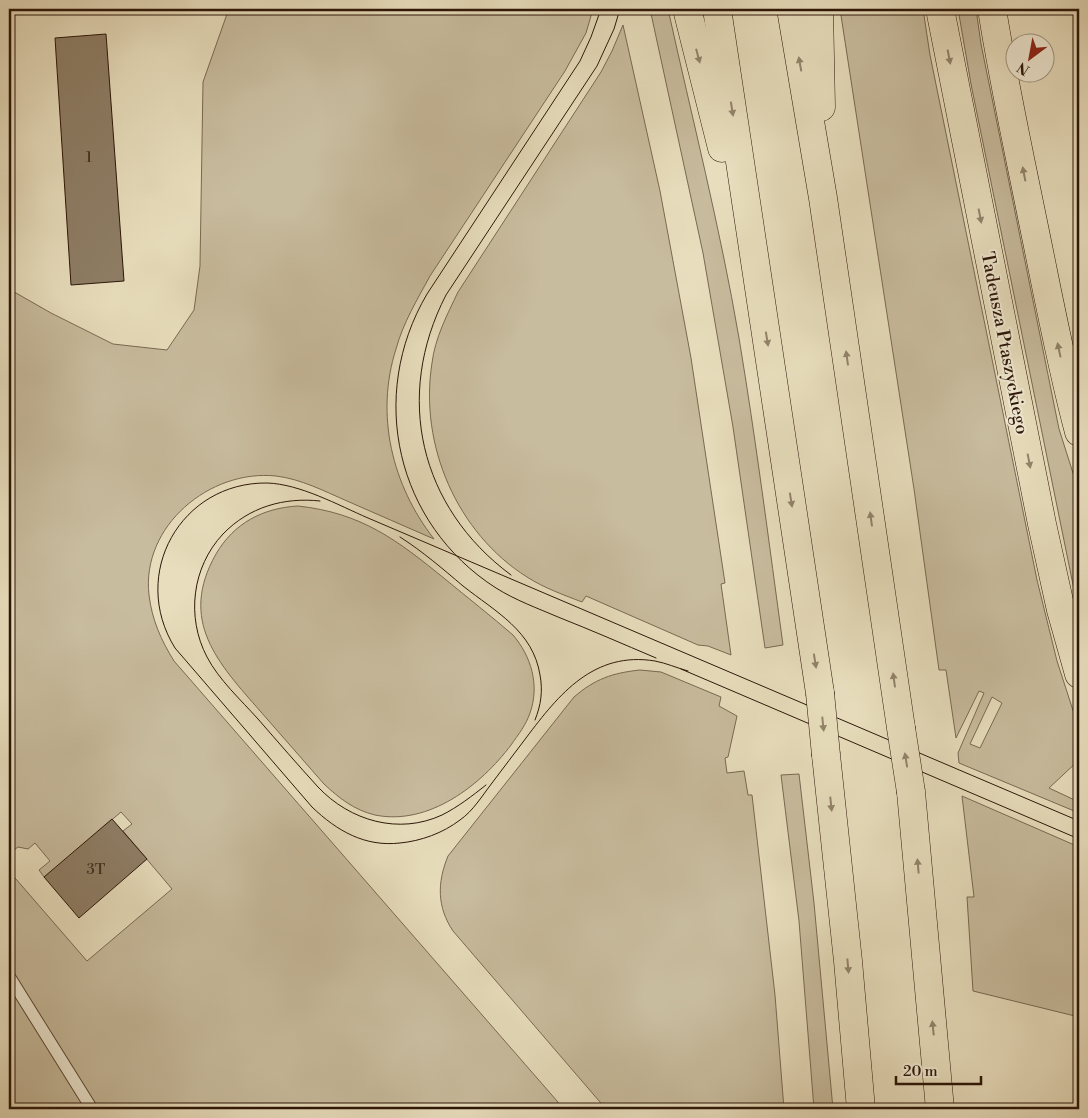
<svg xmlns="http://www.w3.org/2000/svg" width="1088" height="1118" font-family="'Libre Bodoni',serif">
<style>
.green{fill:#c8bc9e;stroke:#7a6953;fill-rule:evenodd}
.building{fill:#8e7e66;stroke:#2c1608}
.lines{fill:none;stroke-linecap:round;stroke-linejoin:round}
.service-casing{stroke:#5b4835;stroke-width:13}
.primary-casing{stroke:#2c1608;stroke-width:29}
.motorway-casing{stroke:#2c1608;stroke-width:29}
.service{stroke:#f0ead4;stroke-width:11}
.primary{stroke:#e8debd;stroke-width:28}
.motorway{stroke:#e8debd;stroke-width:28}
.tram{stroke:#2c1608;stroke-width:1}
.motorway-bridge-casing{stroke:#2c1608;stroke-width:29;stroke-linecap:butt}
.motorway-bridge{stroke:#e8debd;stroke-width:28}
.oneway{fill:#93846c}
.labels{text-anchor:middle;stroke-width:4;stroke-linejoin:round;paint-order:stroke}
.number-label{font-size:15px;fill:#443020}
.street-label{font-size:18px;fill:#2c1608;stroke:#f0ead4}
</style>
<rect width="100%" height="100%" fill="#e8debd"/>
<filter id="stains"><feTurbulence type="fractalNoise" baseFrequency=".004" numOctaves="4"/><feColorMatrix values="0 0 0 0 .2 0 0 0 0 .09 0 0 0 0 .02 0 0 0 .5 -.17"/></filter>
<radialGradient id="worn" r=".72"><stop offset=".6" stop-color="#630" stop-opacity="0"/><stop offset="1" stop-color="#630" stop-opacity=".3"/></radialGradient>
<!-- green -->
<g class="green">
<path d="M227,9H593L586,33L565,71L430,276C417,300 403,323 396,349C375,415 392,485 434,539C405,526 376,514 347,501C324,491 301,479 276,476C210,469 141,526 149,595C152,620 161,640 174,661L564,1109H9V871L87,961L172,889L123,831L132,824L121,812L46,876L44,877L39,870L50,861L35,843L28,849L18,847L14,850L9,844V289L51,313L113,344L167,350L194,310L200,266L203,82L227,14Z"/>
<path d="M650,9H668C692,118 720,227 739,338C756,440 769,543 783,645L765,648L733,427L703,253Z"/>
<path d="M840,9H923L930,55L1037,580L1057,661L1079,729V760L1049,788L1079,802V813L959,763L958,753L984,693L979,691L956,738L946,670H939L914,489ZM992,697L1002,703L980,748L970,744Z"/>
<path d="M958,9H976L981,44L1059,429L1079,492V614L971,84Z"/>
<path d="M623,25L660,191L691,358L725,583L721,584L731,655L708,646L698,645L586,596L582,602C564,595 544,588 527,577C457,533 419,445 432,363C435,338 447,315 458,292L601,72L612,51Z"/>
<path d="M298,506C362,513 397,540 445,579C468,598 491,616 513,635C531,656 540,685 530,713C526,725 518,735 511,745C481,785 429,826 375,815C354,810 339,798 324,784C303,760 282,736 261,712C218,663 178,621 216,554C234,523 263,508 298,506Z"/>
<path d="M640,670L661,672L721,697L719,706L737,716L728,757L725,758L727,773L744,771L748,795H752L775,995L784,1109H606L453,931C437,907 437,883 448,856L574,697C595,679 612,673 640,670Z"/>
<path d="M799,774L814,903L833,1109H814L799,921L781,775Z"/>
<path d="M962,796L1079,847V1017L973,991L967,897H974Z"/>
</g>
<!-- building -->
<g class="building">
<path d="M106,34L124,281L71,285L55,38Z"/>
<path d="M112,819L147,859L79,918L44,877Z"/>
</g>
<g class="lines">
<defs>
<path id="service" d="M9,976L92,1109"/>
<g id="primary">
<path d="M940,9L1042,524L1061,610L1079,674"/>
<path d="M992,9C1003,79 1018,148 1032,217C1047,289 1060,361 1079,432"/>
</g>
<g id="motorway">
<path d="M687,9L722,148"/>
<path d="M717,9L820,693"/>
<path d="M791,9L823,198L901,728"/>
<path d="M819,9L821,107"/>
<path d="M826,755L848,961L861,1109"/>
<path d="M911,792L940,1109"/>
</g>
</defs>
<!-- service casing -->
<use href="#service" class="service-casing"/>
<!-- primary casing -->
<use href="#primary" class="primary-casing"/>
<!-- motorway casing -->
<use href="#motorway" class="motorway-casing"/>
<!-- service -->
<use href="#service" class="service"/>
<!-- primary -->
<use href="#primary" class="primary"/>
<!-- motorway -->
<use href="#motorway" class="motorway"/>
<!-- tram -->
<g class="tram">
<path d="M601,9L591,37L580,61L427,294C367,396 396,524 496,588C515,600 537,608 558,617C591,630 623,644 656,658"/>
<path d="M320,501C284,497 249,507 223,534C192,567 186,617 207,657C219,680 241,700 258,719C278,742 298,765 318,787C350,821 399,835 442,815C458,807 472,796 486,785"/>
<path d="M400,537C422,551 443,569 463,586C496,612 533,631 540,675C543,691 541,705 535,720"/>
<path d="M511,575C419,507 394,396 446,295L597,66L614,29L620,9"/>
<path d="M681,669L1079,839"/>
<path d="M688,671C677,668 666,663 655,661C594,651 559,694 526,738C515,753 503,768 492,783C482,796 473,811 460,820C443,833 421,841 400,843C365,847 337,831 312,807L175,648C129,574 181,482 267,483C300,484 338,505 368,518L1079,821"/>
</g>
<defs>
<g id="motorway-bridge">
<path d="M820,693L826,755"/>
<path d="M901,728L911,792"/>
</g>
</defs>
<!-- motorway-bridge casing -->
<use href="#motorway-bridge" class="motorway-bridge-casing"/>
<!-- motorway-bridge -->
<use href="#motorway-bridge" class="motorway-bridge"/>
</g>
<!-- one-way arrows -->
<defs><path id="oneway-solid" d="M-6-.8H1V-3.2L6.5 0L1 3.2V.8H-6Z" transform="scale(1.25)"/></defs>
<g class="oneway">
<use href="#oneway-solid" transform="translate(698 56) rotate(75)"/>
<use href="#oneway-solid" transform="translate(949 57) rotate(79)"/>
<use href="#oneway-solid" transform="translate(800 64) rotate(-100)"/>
<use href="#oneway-solid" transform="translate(732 109) rotate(81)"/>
<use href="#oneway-solid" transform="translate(1024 174) rotate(-101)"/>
<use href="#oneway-solid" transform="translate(980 216) rotate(79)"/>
<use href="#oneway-solid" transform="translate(767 339) rotate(81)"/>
<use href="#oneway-solid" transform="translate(1059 350) rotate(-102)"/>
<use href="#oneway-solid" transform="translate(847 358) rotate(-98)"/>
<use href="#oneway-solid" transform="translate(1029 461) rotate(79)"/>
<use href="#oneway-solid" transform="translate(791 500) rotate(81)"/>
<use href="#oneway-solid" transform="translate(871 519) rotate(-98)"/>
<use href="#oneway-solid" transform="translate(815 661) rotate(81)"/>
<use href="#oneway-solid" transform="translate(894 680) rotate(-98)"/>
<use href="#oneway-solid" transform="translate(823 724) rotate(84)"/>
<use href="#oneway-solid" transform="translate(906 760) rotate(-99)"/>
<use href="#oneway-solid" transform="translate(831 804) rotate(84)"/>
<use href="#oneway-solid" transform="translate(918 866) rotate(-95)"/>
<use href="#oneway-solid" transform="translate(848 966) rotate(85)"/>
<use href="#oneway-solid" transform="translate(933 1028) rotate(-96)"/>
</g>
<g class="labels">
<!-- number labels -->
<g class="number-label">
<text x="89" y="162">1</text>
<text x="96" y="874">3T</text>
</g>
<!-- street labels -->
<g class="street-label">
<text transform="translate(1005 343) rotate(79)" y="6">Tadeusza Ptaszyckiego</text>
</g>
</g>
<!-- margin -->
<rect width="1088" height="1118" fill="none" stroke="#e8debd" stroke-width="30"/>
<rect x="10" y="10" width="1068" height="1098" fill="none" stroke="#2c1608" stroke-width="2.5"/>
<rect x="15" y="15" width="1058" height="1088" fill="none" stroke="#2c1608"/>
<!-- north arrow -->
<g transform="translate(1030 58) rotate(212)"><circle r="24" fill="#f0ead4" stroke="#a29582"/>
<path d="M0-4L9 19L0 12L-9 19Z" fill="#8f2418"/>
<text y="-8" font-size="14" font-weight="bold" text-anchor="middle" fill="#2c1608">N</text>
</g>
<!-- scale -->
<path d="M896 1076v8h85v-8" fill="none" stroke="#2c1608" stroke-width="2.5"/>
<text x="903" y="1076" font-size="15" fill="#2c1608" stroke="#f0ead4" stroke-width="4" paint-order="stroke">20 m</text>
<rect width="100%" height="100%" filter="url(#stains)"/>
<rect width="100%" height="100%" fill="url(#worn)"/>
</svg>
